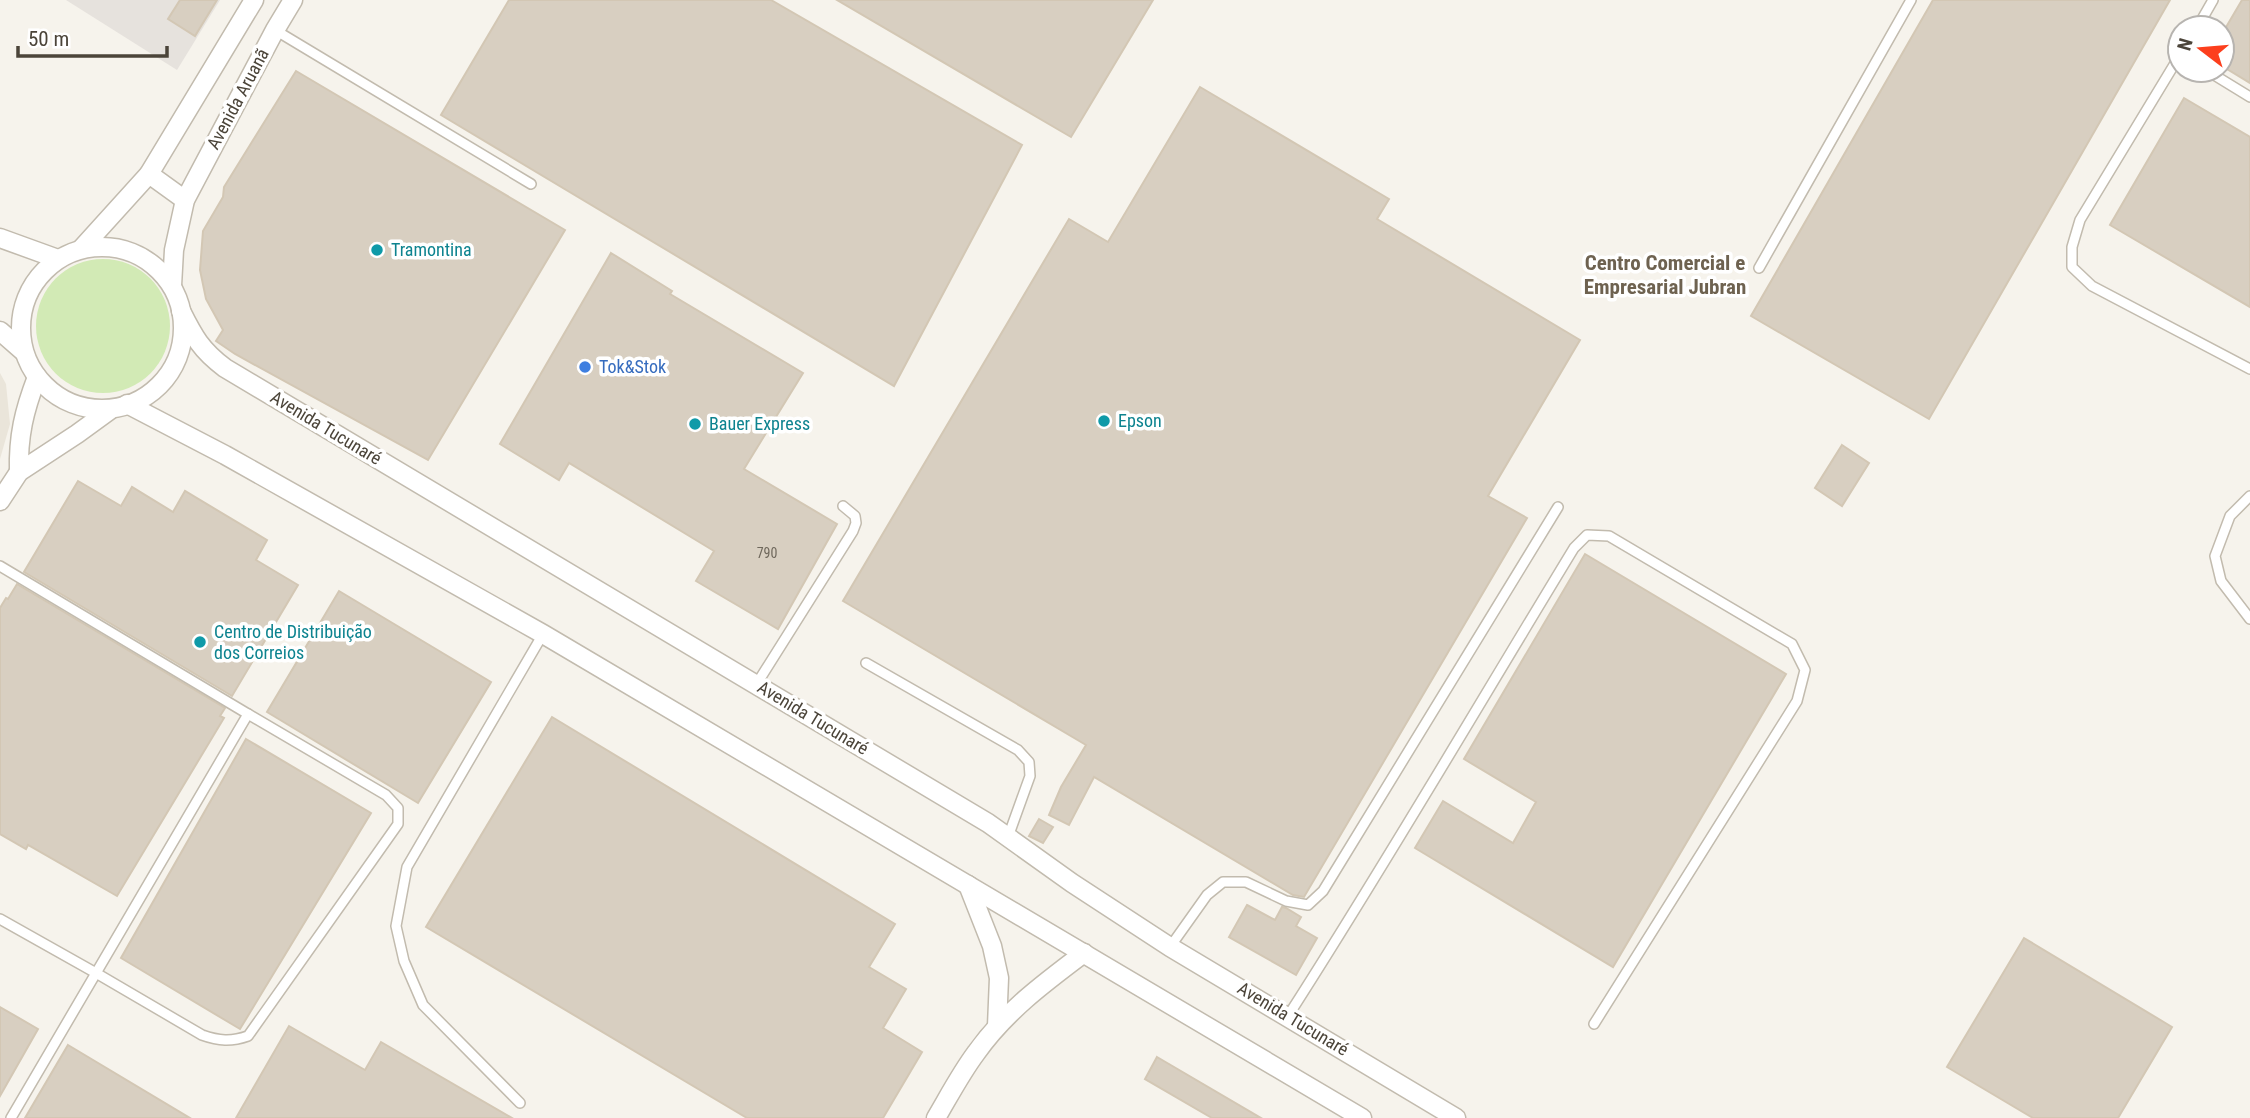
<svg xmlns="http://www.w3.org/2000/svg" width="2250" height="1118" font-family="'Roboto Condensed',sans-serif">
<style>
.residential{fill:#eae5da}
.industrial{fill:#e6e2dd}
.green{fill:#d2eab5}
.building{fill:#d8cfc1;stroke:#d3c7b4;stroke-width:2}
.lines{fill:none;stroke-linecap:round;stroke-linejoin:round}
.lane-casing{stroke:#c2bbae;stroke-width:12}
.street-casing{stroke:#c2bbae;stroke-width:21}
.lane{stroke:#fff;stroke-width:9}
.street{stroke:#fff;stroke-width:18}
.culture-dot{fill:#0f9aa8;stroke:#fff;stroke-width:2.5}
.shop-dot{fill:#3f7fe0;stroke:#fff;stroke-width:2.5}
.labels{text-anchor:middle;stroke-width:7;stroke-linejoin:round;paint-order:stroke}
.number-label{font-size:14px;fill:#6e675b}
.street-label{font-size:18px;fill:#4b4439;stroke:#fff}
.culture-label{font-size:18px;fill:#0d838f;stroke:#fff;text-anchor:start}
.shop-label{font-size:18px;fill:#366cbe;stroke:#fff;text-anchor:start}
.quarter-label{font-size:21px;font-weight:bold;fill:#6e6250;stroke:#fff}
</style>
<rect width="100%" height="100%" fill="#f6f3ec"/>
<!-- residential -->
<path class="residential" d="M0,373L6,384L10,424L0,459Z"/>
<!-- industrial -->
<path class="industrial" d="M66,0H220L177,70Z"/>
<!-- green -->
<circle class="green" cx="103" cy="326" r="67"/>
<!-- building -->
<g class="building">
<path d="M180,0H217L195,36L168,19Z"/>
<path d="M509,0H771L1022,145L894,386L441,115Z"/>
<path d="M837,0H1153L1071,137Z"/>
<path d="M1933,0H2170L1929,419L1751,316Z"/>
<path d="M2242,0H2250V83L2222,66V34Z"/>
<path d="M296,71L565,230L428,460L235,354L216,341L223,330L206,299L200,270L203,231L223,197L224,187Z"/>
<path d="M1200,87L1389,199L1377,219L1580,340L1488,496L1527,518L1304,897L1293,895L1094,777L1069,825L1049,815L1061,787L1086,745L843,601L1069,219L1108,242Z"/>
<path d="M2184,98L2250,137V307L2110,225Z"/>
<path d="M611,253L672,291L670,294L803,373L744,469L837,524L778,629L696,581L714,551L569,463L559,480L500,444Z"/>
<path d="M1842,445L1869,463L1842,506L1815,488Z"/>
<path d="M78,481L121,506L132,487L173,512L185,491L267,540L256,560L298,585L232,696L24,572Z"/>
<path d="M1585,554L1786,674L1613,967L1415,848L1443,801L1513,843L1536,802L1464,759Z"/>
<path d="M17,584L225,708L220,716L224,718L117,896L28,845L26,849L0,834V608L6,598L8,599Z"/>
<path d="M339,591L491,682L418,803L267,712Z"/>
<path d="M552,717L895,924L869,967L906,989L883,1028L922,1052L883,1118H747L426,927Z"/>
<path d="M246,739L371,813L240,1029L121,958Z"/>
<path d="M1039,819L1053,827L1043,843L1029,836Z"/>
<path d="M1247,905L1275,920L1282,907L1286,908L1301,917L1296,926L1317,938L1296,975L1229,937Z"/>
<path d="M2024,938L2172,1027L2118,1118H2033L1947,1067Z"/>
<path d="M0,1007L38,1029L0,1096Z"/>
<path d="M289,1026L365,1070L381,1042L512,1118H236Z"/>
<path d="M68,1045L190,1118H25Z"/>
<path d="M1157,1057L1261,1118H1212L1145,1079Z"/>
</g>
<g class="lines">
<defs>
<g id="lane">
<path d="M2197,28L2213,0"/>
<path d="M275,30L531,184"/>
<path d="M2180,55L2080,220L2072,247V267L2092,286L2250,369"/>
<path d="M2206,70L2250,97"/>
<path d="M1759,268L1911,0"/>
<path d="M2250,496L2230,516L2215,556L2221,581L2250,619"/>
<path d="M0,566L248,714L11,1118"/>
<path d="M866,663L1018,750L1029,762L1030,776L1008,837"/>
<path d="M756,685L853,531L856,523L855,516L843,506"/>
<path d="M0,919L96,973L202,1035C219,1041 231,1042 248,1036L398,824V808L386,795L248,714"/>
<path d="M1170,947L1207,895L1223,882H1246L1286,901L1308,905L1323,891L1558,507"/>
<path d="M1288,1016C1387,862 1479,704 1574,548L1587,535L1609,536L1792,644L1805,670L1797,701L1594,1024"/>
<path d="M520,1103L423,1005L404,961L396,926L407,867L543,634"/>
</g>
<g id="street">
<path d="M149,174L185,200"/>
<path d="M0,238L58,259"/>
<circle cx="102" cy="328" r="81"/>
<path d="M82,248L149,174L254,0"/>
<path d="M172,286L174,250L185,200L275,30L293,0"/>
<path d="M181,311C194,337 201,350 225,368L988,823L1072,883L1170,947L1456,1118"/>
<path d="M0,331L24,352"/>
<path d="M127,404L225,455L543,634L1362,1118"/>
<path d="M19,472C18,436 24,411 37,377"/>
<path d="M0,501L19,472L77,434L110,410"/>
<path d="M968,885L992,946L999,978L997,1026"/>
<path d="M936,1118C949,1096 961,1073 976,1053C1005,1012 1044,983 1084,953"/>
</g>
</defs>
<!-- lane casing -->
<use href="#lane" class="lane-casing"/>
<!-- street casing -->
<use href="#street" class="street-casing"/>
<!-- lane -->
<use href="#lane" class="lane"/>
<!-- street -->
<use href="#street" class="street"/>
</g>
<!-- markers -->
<g class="culture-dot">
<circle cx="377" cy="250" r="7"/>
<circle cx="1104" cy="421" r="7"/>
<circle cx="695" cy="424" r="7"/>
<circle cx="200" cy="642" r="7"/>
</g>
<circle class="shop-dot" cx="585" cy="367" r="7"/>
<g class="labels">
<!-- number labels -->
<g class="number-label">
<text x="767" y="558">790</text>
</g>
<!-- street labels -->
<g class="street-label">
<text transform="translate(238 99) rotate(-62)" y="6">Avenida Aruanã</text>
<text transform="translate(326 428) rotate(31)" y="6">Avenida Tucunaré</text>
<text transform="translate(813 718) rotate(31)" y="6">Avenida Tucunaré</text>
<text transform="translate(1293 1019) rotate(31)" y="6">Avenida Tucunaré</text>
</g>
<!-- culture labels -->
<g class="culture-label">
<text x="391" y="256">Tramontina</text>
<text x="1118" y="427">Epson</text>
<text x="709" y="430">Bauer Express</text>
<text x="214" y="638">Centro de Distribuição<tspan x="214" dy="21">dos Correios</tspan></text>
</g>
<!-- shop labels -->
<g class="shop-label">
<text x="599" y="373">Tok&amp;Stok</text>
</g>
<!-- quarter labels -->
<g class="quarter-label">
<text x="1665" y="270">Centro Comercial e<tspan x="1665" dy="24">Empresarial Jubran</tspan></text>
</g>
</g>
<!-- north arrow -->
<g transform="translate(2201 49) rotate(286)"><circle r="33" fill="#ffffff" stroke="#b7b4b0" stroke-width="2"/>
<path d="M0-5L12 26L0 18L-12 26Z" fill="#fc3f1d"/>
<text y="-10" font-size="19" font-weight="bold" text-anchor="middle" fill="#4b4439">N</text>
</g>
<!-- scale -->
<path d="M18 46v10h149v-10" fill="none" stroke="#4b4439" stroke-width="3.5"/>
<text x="28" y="46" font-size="21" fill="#4b4439" stroke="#ffffff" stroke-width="5" paint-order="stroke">50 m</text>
</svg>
